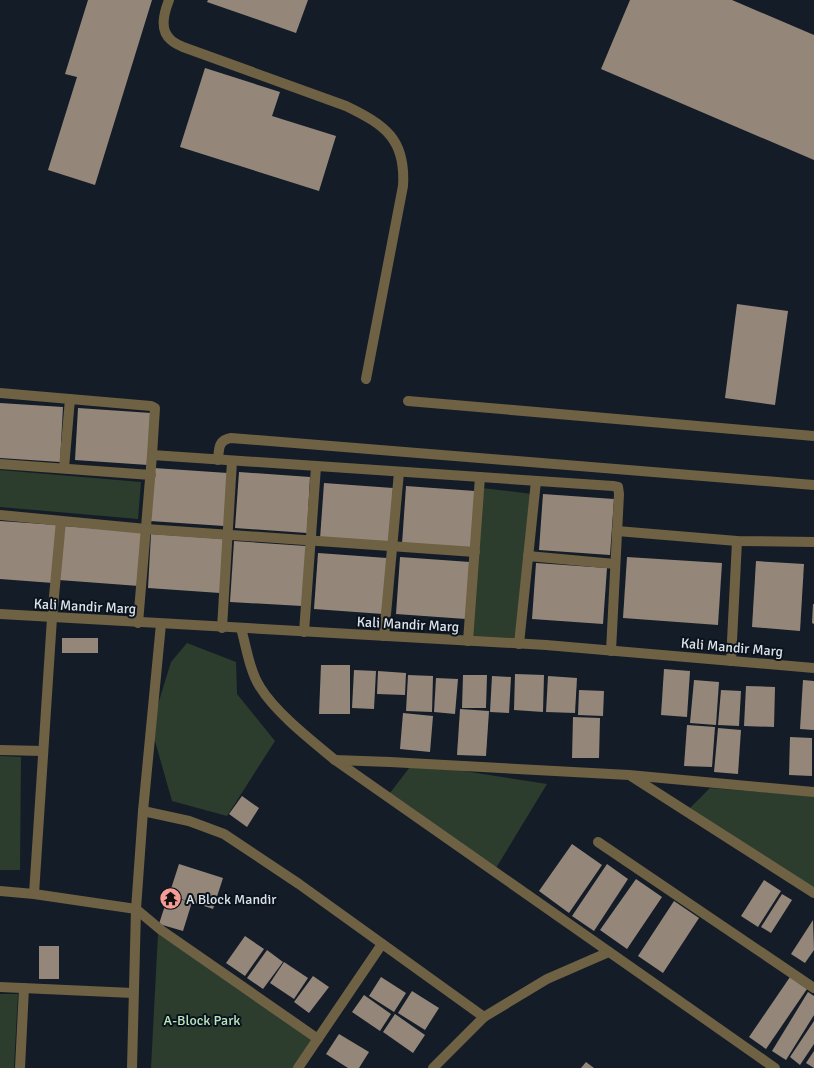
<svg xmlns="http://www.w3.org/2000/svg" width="814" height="1068" font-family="Signika,sans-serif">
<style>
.green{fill:#2c3d2d}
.building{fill:#94877a}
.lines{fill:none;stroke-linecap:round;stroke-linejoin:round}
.minor{stroke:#6e6144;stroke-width:10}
.labels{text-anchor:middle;stroke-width:4;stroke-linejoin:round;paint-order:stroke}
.street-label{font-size:14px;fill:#dde3ea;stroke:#0b131d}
.poi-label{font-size:14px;fill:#dde3ea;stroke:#0b131d;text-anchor:start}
.park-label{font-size:14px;fill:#b9e7be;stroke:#0b131d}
</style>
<rect width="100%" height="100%" fill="#141c27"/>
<!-- green -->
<g class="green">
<path d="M0,470L141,482L138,519L0,507Z"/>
<path d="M482,488L532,494L517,641L471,639Z"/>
<path d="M187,643L236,662L237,694L275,741L227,816L172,801L151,727L171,662Z"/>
<path d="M0,756L21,757L20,870H0Z"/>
<path d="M413,763L547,784L496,868L390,793Z"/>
<path d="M710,788L814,796V888L690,808Z"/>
<path d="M158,934L318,1039L297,1068H151Z"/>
<path d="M0,994H18L14,1068H0Z"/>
</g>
<!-- building -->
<g class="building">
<path d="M88,0H152L95,185L48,170L77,77L65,74Z"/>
<path d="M208,0H308L296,33L207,2Z"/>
<path d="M630,0H732L814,35V160L601,69Z"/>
<path d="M205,68L280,92L272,116L336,136L319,191L180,147Z"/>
<path d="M737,304L788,311L775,405L725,398Z"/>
<path d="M0,403L63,407L60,462L0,458Z"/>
<path d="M78,408L151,413L148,465L75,460Z"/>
<path d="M154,468L228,473L224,526L150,521Z"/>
<path d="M239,472L310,477L307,533L235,528Z"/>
<path d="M324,483L393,488L389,543L320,539Z"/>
<path d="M406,486L475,491L471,549L402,544Z"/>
<path d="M543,494L614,499L610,555L539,550Z"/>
<path d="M0,521L57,525L53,583L0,579Z"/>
<path d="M63,526L142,532L139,586L59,580Z"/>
<path d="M151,534L224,539L220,593L148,588Z"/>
<path d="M234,541L306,546L302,606L230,602Z"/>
<path d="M318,553L387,558L383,614L314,609Z"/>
<path d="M400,557L470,562L466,619L396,614Z"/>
<path d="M627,557L722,563L718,625L623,618Z"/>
<path d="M756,561L804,564L800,631L752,627Z"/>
<path d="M536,563L607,568L603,624L532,619Z"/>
<path d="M813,604H814V624L812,623Z"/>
<rect x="62" y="638" width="36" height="15"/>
<path d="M321,665H350V714H319Z"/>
<path d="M664,669L690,671L687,717L661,715Z"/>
<path d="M354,670L376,671L374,709L352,708Z"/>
<path d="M378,671L406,673L405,695L377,694Z"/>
<path d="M515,674L544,675L543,712L514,710Z"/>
<path d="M408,675L433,676L432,712L406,711Z"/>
<path d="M463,675H487L486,708H462Z"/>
<path d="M492,676L511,677L509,713L490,712Z"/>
<path d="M548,676L577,678L575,713L546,712Z"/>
<path d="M436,678L458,679L455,714L434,712Z"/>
<path d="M694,680L719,682L716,725L690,723Z"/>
<path d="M803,680L814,681V730L800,729Z"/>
<path d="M746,686L775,687L774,727L744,726Z"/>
<path d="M579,690L604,691L603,716L578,715Z"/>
<path d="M721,690L741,691L739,726L718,725Z"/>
<path d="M460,709L489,711L486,756L457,755Z"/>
<path d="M403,713L433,716L430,752L400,749Z"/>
<path d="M573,717L600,718L599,758H572Z"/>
<path d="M687,725L715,727L712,767L684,766Z"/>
<path d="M718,728L741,730L738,774L714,772Z"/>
<path d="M790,737L812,738V776L789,775Z"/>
<path d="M242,796L259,808L247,827L229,814Z"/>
<path d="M572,844L602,865L569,913L539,891Z"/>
<path d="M179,864L223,878L213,909L192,902L183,931L159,924L168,896L190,902L169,895Z"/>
<path d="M607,864L628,879L594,931L572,916Z"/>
<path d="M636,879L662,897L627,949L600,930Z"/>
<path d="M764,880L781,891L758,927L741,916Z"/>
<path d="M782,894L792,900L771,933L761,927Z"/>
<path d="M674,901L699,918L663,973L638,956Z"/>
<path d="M813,920L814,950L805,963L791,954Z"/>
<path d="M245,936L264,949L245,976L226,963Z"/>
<rect x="39" y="946" width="20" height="33"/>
<path d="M267,950L283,962L263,989L247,978Z"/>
<path d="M284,962L308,978L294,999L270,983Z"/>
<path d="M313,976L329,987L309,1013L294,1002Z"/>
<path d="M381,977L406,993L394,1012L369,996Z"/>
<path d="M790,977L807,989L766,1049L749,1037Z"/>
<path d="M412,991L439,1008L425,1030L398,1013Z"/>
<path d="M808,992L814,996V1015L786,1060L772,1051Z"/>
<path d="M364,995L391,1014L380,1031L352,1012Z"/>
<path d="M395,1014L425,1035L413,1053L383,1032Z"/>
<path d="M814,1021V1044L800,1065L790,1057Z"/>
<path d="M339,1034L369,1052L359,1068H348L326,1054Z"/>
<path d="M814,1051V1068L806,1063Z"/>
<path d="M586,1062L594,1068H581Z"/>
</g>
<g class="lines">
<!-- minor -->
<g class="minor">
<path d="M169,0C164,13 159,30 171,40C174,43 179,45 183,47L346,106C385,125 406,139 403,186L366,379"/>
<path d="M0,393L151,406L155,408L152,455L138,623"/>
<path d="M408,401L814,436"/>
<path d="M152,455L613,486L618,487L619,494L611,651"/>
<path d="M218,460C219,449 218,440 231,438L814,485"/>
<path d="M0,464L151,475"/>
<path d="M64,468L70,399"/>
<path d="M0,515L146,529L475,552"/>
<path d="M617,531L737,541L814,542"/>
<path d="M528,556L615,564"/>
<path d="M0,614L546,645L814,668"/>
<path d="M222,628L232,461"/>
<path d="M241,628C246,646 250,672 260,687C276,713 311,740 335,760L775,1068"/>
<path d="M304,632L316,467"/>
<path d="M384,636L399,472"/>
<path d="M468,641L480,477"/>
<path d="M519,644L536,481"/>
<path d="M731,661L737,541"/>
<path d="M0,750L43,751"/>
<path d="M335,760L390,762L629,775L814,792"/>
<path d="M631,776L814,893"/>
<path d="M143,811L189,821L224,834L299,884L484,1017"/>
<path d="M598,842L814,988"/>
<path d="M0,891L34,894L136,909L161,930L318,1039"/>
<path d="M34,894L52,618L61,521"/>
<path d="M0,987L133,993"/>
<path d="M20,1068L24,988"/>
<path d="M132,1068L136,909L143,811L161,624"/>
<path d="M298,1068L382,944"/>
<path d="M433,1068L484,1017L547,979L609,952"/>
</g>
</g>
<!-- icons -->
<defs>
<symbol id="temple-disc" viewBox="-11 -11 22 22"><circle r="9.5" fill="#f59c94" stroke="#0b131d"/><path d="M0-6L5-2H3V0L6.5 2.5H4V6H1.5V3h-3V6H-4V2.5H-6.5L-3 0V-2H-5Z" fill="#111"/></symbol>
</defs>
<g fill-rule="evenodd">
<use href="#temple-disc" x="158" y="886" width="25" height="25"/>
</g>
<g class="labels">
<!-- street labels -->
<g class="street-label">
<text transform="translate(85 606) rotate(3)" y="5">Kali Mandir Marg</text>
<text transform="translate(408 624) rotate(3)" y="5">Kali Mandir Marg</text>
<text transform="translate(732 647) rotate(5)" y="5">Kali Mandir Marg</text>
</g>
<!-- poi labels -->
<g class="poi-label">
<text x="186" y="904">A Block Mandir</text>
</g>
<!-- park labels -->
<g class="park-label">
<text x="202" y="1025">A-Block Park</text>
</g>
</g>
</svg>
